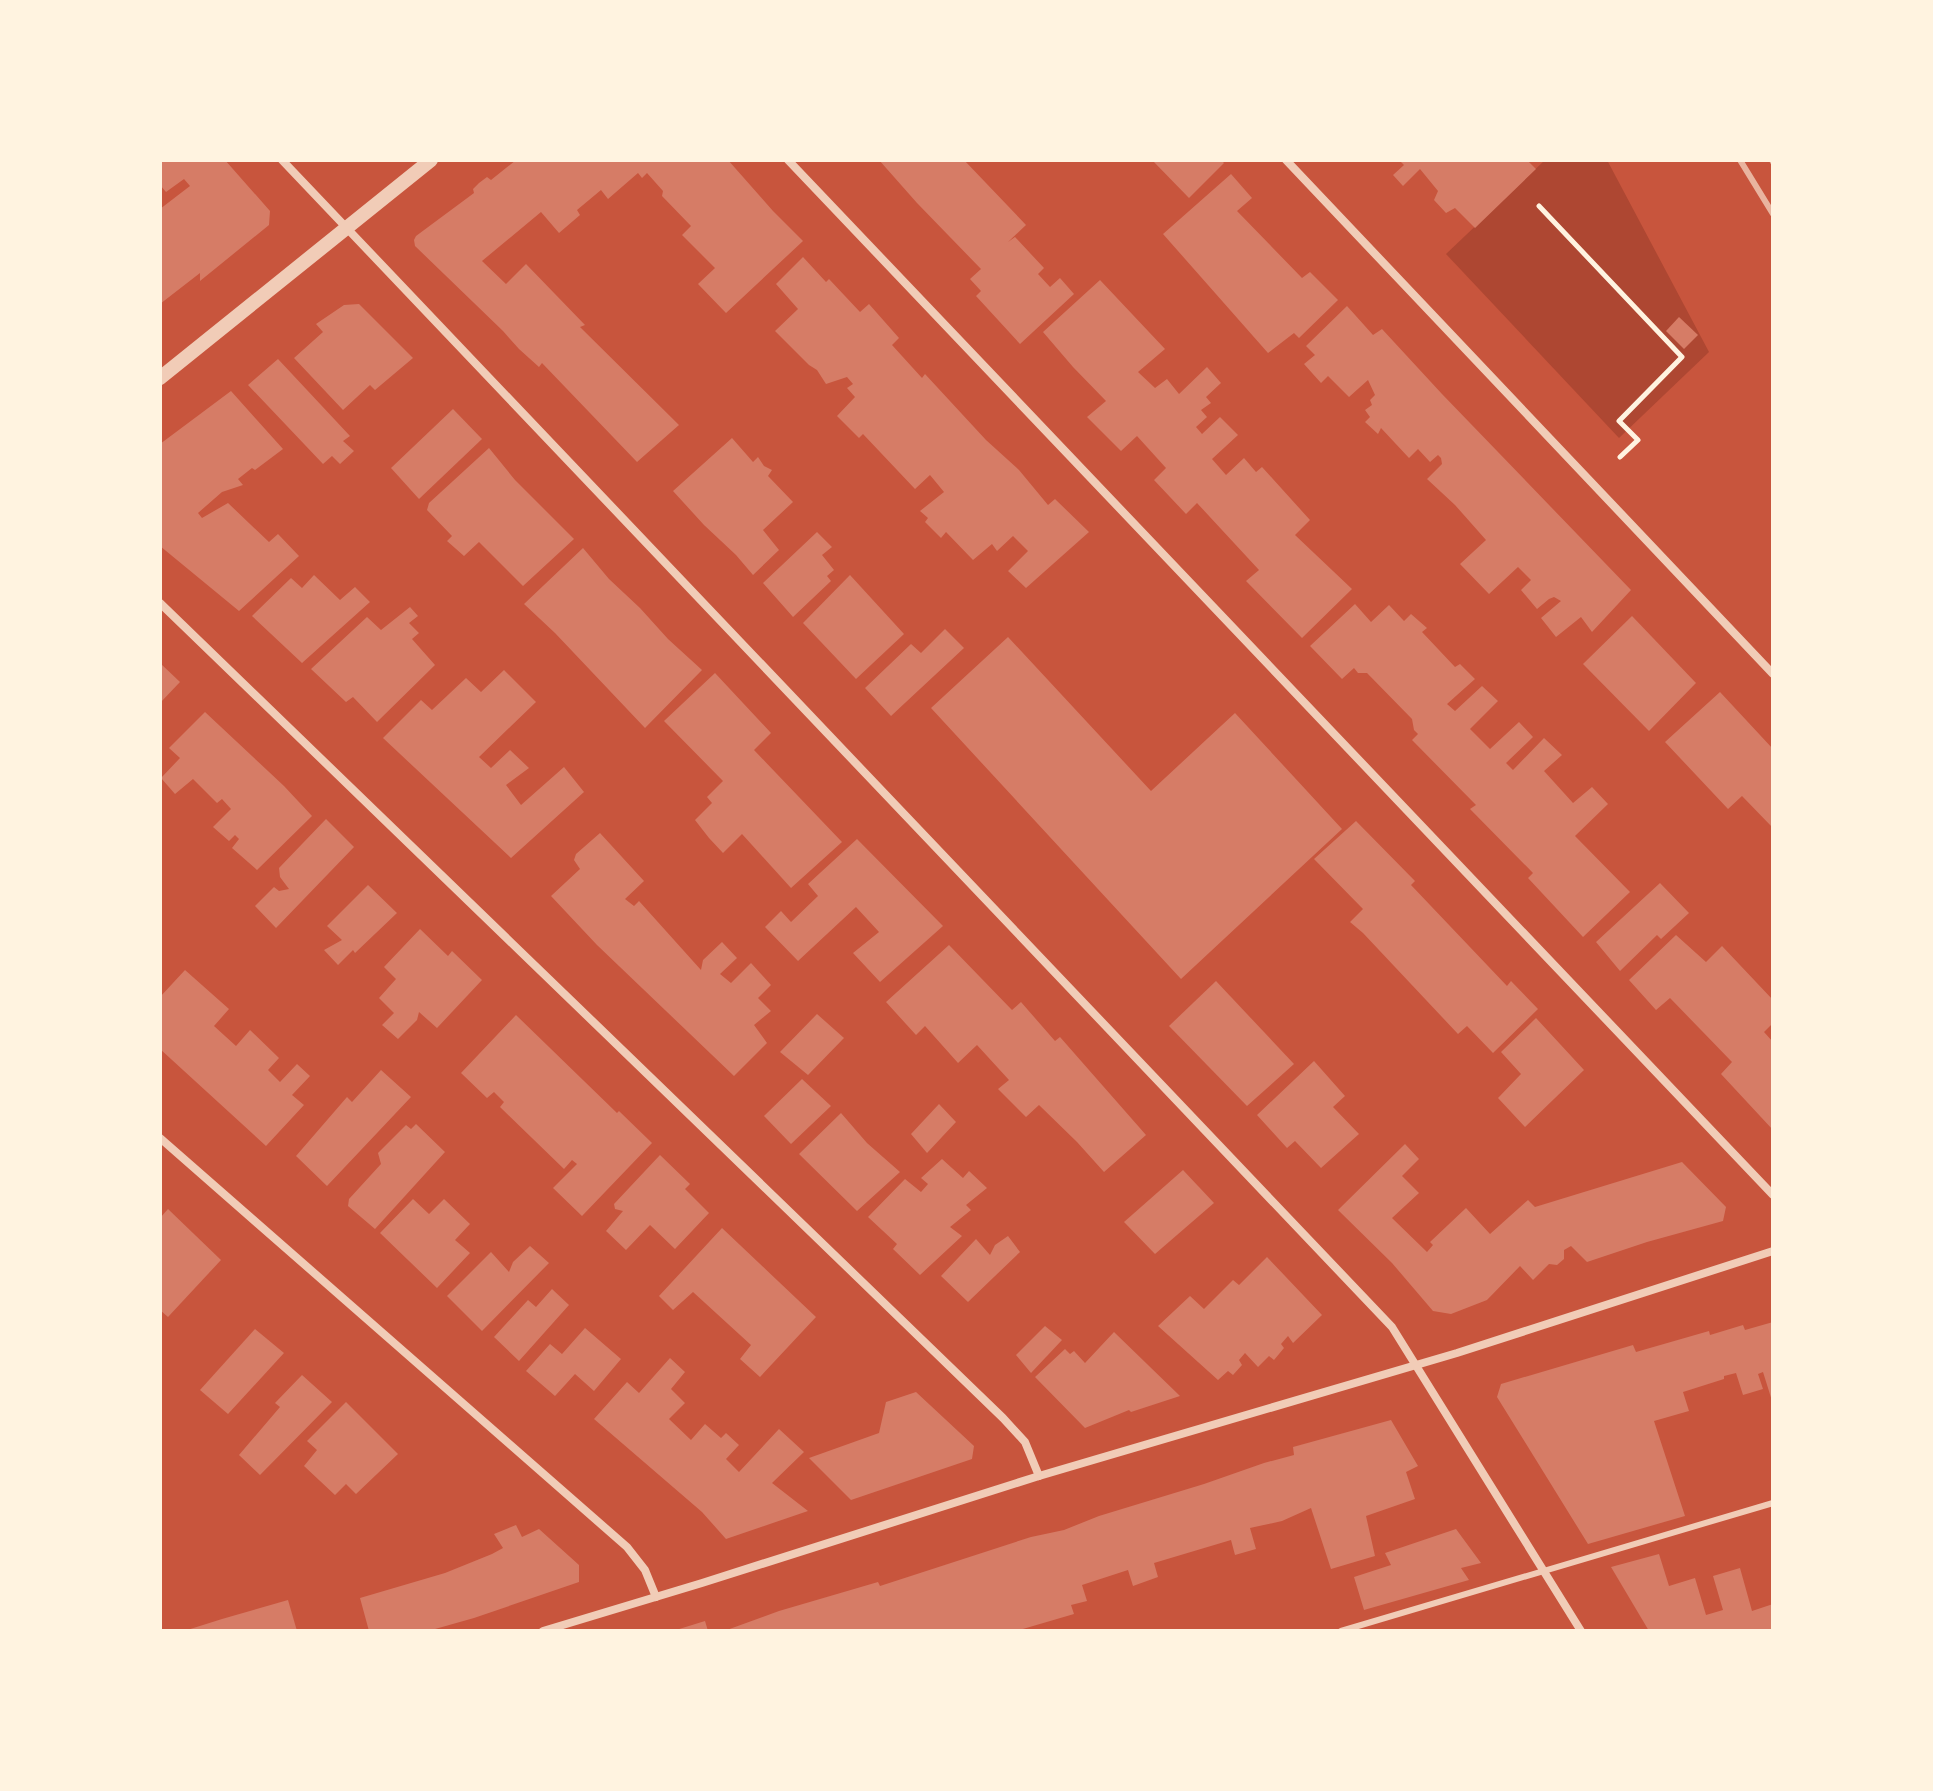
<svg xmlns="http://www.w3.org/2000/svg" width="1933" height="1791" font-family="'DejaVu Sans',sans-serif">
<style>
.green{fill:#ae4732}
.building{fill:#d67c66}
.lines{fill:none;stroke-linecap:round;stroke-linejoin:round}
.path{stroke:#fff3e0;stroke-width:5}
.service{stroke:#f1ccb7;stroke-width:6}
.minor{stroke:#f1ccb7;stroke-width:8}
.tertiary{stroke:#f1ccb7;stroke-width:14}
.rail{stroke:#e9b49f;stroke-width:6}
</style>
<rect width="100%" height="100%" fill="#c8553d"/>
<!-- green -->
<path class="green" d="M1545,160H1607L1709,352L1619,438L1446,254Z"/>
<!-- building -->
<g class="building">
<path d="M160,160H225L270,211L269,225L200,281V273L160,304V209L190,186L184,179L166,192L160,185Z"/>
<path d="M516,160H728L773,211L803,241L726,313L698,284L715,268L682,235L691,226L662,196L663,191L647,173L642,178L638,173L608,199L601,190L577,210L580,215L559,233L541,212L482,261L506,284L526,264L585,325L580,327L679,425L637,462L542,363L539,367L519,349L503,331L415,246L414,240L416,236L474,193L473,189L479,183L487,177L491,180Z"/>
<path d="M879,160H964L1026,225L1008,242L1015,237L1044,268L1038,274L1050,287L1060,278L1074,294L1020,344L976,296L981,291L970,279L981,269L917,203Z"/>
<path d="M1152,160H1221L1224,163L1189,198Z"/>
<path d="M1399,160H1527L1536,169L1475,228L1455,208L1446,213L1434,200L1438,191L1420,169L1403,186L1393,175L1404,165Z"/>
<path d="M1231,174L1252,198L1237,211L1302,278L1310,272L1338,300L1299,338L1294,333L1268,353L1163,234Z"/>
<path d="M803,257L826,282L829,279L860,312L869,304L899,338L892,345L922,378L925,374L986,440L1019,470L1048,505L1055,499L1089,532L1026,588L1008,571L1028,551L1013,536L997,551L992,544L973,560L946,532L941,538L925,522L928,518L920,511L944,492L930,475L915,489L863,434L859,438L837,416L855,397L847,388L853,384L847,377L826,384L817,370L809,365L775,331L798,309L776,284Z"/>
<path d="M1100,280L1165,349L1138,372L1155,388L1167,379L1179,394L1207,367L1221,383L1206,397L1211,403L1201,410L1207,417L1196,427L1202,434L1220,417L1238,435L1212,459L1226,475L1244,458L1256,472L1262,467L1310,520L1295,535L1352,589L1302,638L1246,581L1259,570L1197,503L1186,514L1154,480L1166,468L1137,436L1121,451L1087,417L1106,401L1073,367L1043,332Z"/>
<path d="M359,304L413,358L375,390L370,385L343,410L294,358L323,332L316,324L344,305Z"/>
<path d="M1347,306L1373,335L1382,329L1442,394L1631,590L1592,632L1581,617L1556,637L1541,618L1561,601L1554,597L1549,599L1537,609L1521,590L1531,580L1518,567L1489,594L1460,564L1486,540L1455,505L1427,479L1442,464L1441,458L1438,455L1430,462L1418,449L1409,458L1381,428L1378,434L1365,422L1370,417L1365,410L1372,405L1370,400L1375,395L1368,380L1349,397L1328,376L1321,383L1304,364L1315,355L1306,346Z"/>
<path d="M1679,317L1698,335L1684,349L1666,331Z"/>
<path d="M278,359L350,436L343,441L354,451L340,464L332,456L323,464L248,385Z"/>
<path d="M231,391L283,449L255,470L252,468L238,479L243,485L222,492L198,513L202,518L228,503L269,542L278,534L299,556L239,611L160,546V444Z"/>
<path d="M453,409L482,439L419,499L391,468Z"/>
<path d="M732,438L753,462L758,457L764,466L772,470L768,476L793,502L763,530L779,550L753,575L736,555L704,525L673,491Z"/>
<path d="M489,448L515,480L574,539L523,586L479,542L464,556L447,541L452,536L427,510L429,503Z"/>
<path d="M817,532L832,547L822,555L834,570L827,576L831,581L793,617L763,583Z"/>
<path d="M583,548L609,579L640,608L668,639L702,670L645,728L555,633L524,604Z"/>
<path d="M314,575L340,600L355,587L370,602L302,663L252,616L291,578L302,588Z"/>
<path d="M850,575L904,634L856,679L803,623Z"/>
<path d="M1355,604L1371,622L1389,605L1404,621L1411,614L1427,628L1422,632L1455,667L1460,664L1475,679L1447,704L1455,711L1482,686L1498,701L1470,729L1490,749L1519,722L1533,737L1506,763L1513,770L1544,738L1562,755L1544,771L1573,803L1592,787L1608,804L1575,836L1630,892L1583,937L1528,878L1533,873L1470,809L1476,805L1412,740L1418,734L1414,730L1412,719L1367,673H1358L1354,668L1342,679L1310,646Z"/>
<path d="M410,607L418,616L409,623L419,633L412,639L435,665L377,722L353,697L346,702L311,669L367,617L381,630Z"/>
<path d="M1632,616L1696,683L1649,731L1583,664Z"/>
<path d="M945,629L964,648L891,716L865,688L911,644L921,653Z"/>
<path d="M1008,637L1151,791L1235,713L1342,829L1181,979L931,708Z"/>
<path d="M160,663L180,682L160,703Z"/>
<path d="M504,670L536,702L479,757L491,768L510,750L529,768L506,785L521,805L564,767L584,792L511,858L383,738L421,700L432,710L466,678L481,692Z"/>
<path d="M715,673L771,733L754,750L842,842L791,888L742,834L723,853L709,838L695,820L712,803L707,797L723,781L664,721Z"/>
<path d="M1720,692L1773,749V828L1742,796L1728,809L1665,742Z"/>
<path d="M205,712L284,786L312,816L257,870L232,848L239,839L235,835L229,841L213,827L231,809L222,799L217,803L193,779L175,794L161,778L180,758L169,748Z"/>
<path d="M326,819L354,847L276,928L255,906L274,887L279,891L289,889L280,877L279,868Z"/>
<path d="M1356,821L1415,881L1411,885L1507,986L1511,981L1538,1009L1493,1053L1467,1026L1458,1034L1363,933L1350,922L1363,909L1314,859Z"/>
<path d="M600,833L644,881L625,899L634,906L639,901L701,970L703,960L722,942L737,958L720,974L731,983L751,963L771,985L758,998L771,1011L754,1025L767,1043L734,1076L597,945L551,896L580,869L574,860L576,854Z"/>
<path d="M857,839L943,926L880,982L853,953L879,932L856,907L798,961L765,927L781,911L791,922L818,896L808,884Z"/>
<path d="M1660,883L1689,913L1661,939L1657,935L1620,971L1596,942Z"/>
<path d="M368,885L397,913L355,953L353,950L338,965L324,950L342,940L327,926Z"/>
<path d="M420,929L448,956L452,951L482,980L437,1028L419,1012L417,1020L398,1039L382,1025L394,1013L379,998L396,979L384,967Z"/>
<path d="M1676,935L1706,962L1722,946L1773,1000V1023L1764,1032L1773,1042V1130L1721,1074L1732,1062L1670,998L1656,1010L1629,980Z"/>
<path d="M949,945L1012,1010L1021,1002L1055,1041L1060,1037L1146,1135L1104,1172L1077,1142L1039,1105L1026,1117L998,1089L1009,1080L977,1045L958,1063L925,1026L916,1035L886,1002Z"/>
<path d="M185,970L229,1009L214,1026L236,1046L250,1030L279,1058L268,1070L280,1082L297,1064L310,1076L292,1095L304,1105L266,1146L160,1049V997Z"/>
<path d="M1216,981L1294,1064L1247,1106L1169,1026Z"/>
<path d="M817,1014L844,1038L808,1075L780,1052Z"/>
<path d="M516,1015L617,1113L619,1111L652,1143L582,1216L553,1188L577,1164L572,1160L564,1169L500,1107L504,1102L494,1092L487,1098L461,1073Z"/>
<path d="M1536,1018L1584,1070L1525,1127L1498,1098L1521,1074L1501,1052Z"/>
<path d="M1314,1061L1345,1096L1333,1107L1359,1134L1321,1168L1295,1141L1287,1148L1257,1115Z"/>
<path d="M381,1070L411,1097L327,1186L296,1156L347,1097L352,1102Z"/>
<path d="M802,1079L831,1106L791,1144L764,1116Z"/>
<path d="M939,1104L956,1122L927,1153L911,1134Z"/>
<path d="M841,1113L867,1143L900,1172L857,1211L799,1154Z"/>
<path d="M416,1124L445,1152L375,1229L348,1206L349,1199L381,1164L378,1153L406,1125L411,1129Z"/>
<path d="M1405,1144L1419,1159L1402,1176L1419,1193L1392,1218L1427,1252L1433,1245L1430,1242L1466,1208L1490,1234L1528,1200L1535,1207L1682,1162L1726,1207L1723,1221L1647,1242L1587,1262L1571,1246L1564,1250V1259L1557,1265L1549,1264L1533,1280L1520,1266L1487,1300L1451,1314L1433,1311L1392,1263L1338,1210Z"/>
<path d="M660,1155L690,1184L685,1189L709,1213L675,1249L650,1225L626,1250L606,1231L623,1211L615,1209L614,1204Z"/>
<path d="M942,1159L963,1178L969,1171L987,1188L966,1205L971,1210L950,1227L962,1236L920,1275L893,1249L897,1244L868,1217L905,1179L921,1192L928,1184L921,1178Z"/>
<path d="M1183,1170L1214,1203L1155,1254L1124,1222Z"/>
<path d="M413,1199L429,1214L444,1199L470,1224L455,1240L470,1253L437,1288L380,1233Z"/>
<path d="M168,1209L221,1260L168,1317L160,1310V1218Z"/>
<path d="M722,1228L816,1317L760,1377L740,1359L751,1345L693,1292L673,1310L659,1296Z"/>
<path d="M1008,1236L1020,1252L968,1302L941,1276L976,1239L990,1255L995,1245Z"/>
<path d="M530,1246L549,1263L482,1331L447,1296L491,1252L509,1272L513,1262Z"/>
<path d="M1267,1257L1322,1315L1293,1343L1288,1336L1281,1344L1284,1348L1274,1360L1269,1356L1258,1367L1245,1353L1239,1360L1242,1365L1233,1375L1228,1371L1218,1380L1158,1326L1190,1296L1204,1309L1233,1280L1239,1285Z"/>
<path d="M552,1289L569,1305L519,1361L494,1337L528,1300L536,1307Z"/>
<path d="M1773,1322V1404L1763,1372L1758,1374L1763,1389L1743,1395L1736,1373L1724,1376V1379L1683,1392L1689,1411L1654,1421L1685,1516L1588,1544L1497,1397L1501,1384L1633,1345L1636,1352L1709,1331L1710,1335L1743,1325L1745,1330Z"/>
<path d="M1045,1326L1062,1340L1031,1373L1016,1355Z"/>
<path d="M585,1328L621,1359L594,1391L575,1374L555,1396L526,1371L550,1344L562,1354Z"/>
<path d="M255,1329L284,1353L228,1414L200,1390Z"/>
<path d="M1114,1332L1180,1396L1131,1412L1129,1410L1085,1428L1035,1377L1065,1349L1070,1354L1074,1351L1085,1363Z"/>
<path d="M670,1358L685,1372L671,1389L685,1403L669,1419L691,1440L705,1424L721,1438L726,1433L739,1445L726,1459L739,1472L779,1429L804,1452L772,1483L808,1511L726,1539L702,1512L594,1419L627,1382L639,1393Z"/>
<path d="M302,1375L332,1402L260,1475L239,1455L280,1407L275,1403Z"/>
<path d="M916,1392L974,1446L972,1459L851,1500L809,1458L879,1433L886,1402Z"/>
<path d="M346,1402L398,1454L356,1494L346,1484L335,1495L304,1466L317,1450L307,1441Z"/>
<path d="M1391,1420L1418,1466L1406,1472L1415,1499L1366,1516L1375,1556L1331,1569L1311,1508L1282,1521L1250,1528L1256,1549L1235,1555L1231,1540L1154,1563L1158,1577L1133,1586L1128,1570L1082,1585L1087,1601L1071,1605L1074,1614L1016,1631H724L779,1611L878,1582L880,1586L1031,1537L1064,1530L1099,1516L1204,1484L1264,1463L1294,1455L1293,1447Z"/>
<path d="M516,1525L522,1537L539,1529L579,1565V1582L474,1618L428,1631H369L360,1598L445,1573L492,1554L503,1548L494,1534Z"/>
<path d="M1456,1529L1481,1563L1461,1568L1469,1580L1364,1610L1354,1577L1391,1565L1385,1553Z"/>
<path d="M1659,1554L1669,1586L1695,1578L1706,1615L1723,1610L1713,1576L1740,1568L1752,1611L1773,1604V1631H1649L1611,1567Z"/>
<path d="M288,1600L297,1631H184L222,1619Z"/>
<path d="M705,1621L708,1631H676V1630Z"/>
</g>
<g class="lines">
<!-- path -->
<path class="path" d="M1539,206L1682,357L1619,421L1638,440L1620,457"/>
<!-- service -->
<path class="service" d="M1341,1631L1773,1503"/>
<!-- minor -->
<g class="minor">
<path d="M282,160L1392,1327L1581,1631"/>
<path d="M788,160L1773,1195"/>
<path d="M1286,160L1773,674"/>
<path d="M160,603L1003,1418L1025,1442L1039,1476"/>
<path d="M160,1138L627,1547L645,1570L656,1597"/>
<path d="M543,1631L702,1583L1039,1476L1457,1353L1773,1251"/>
</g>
<!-- tertiary -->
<path class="tertiary" d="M160,378L431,160"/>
<!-- rail -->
<g class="rail">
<path d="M1740,160L1773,214"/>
<path d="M1772,160L1773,162"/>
</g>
</g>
<!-- border -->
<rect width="1933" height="1791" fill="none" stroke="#fff3e0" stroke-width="324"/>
</svg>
